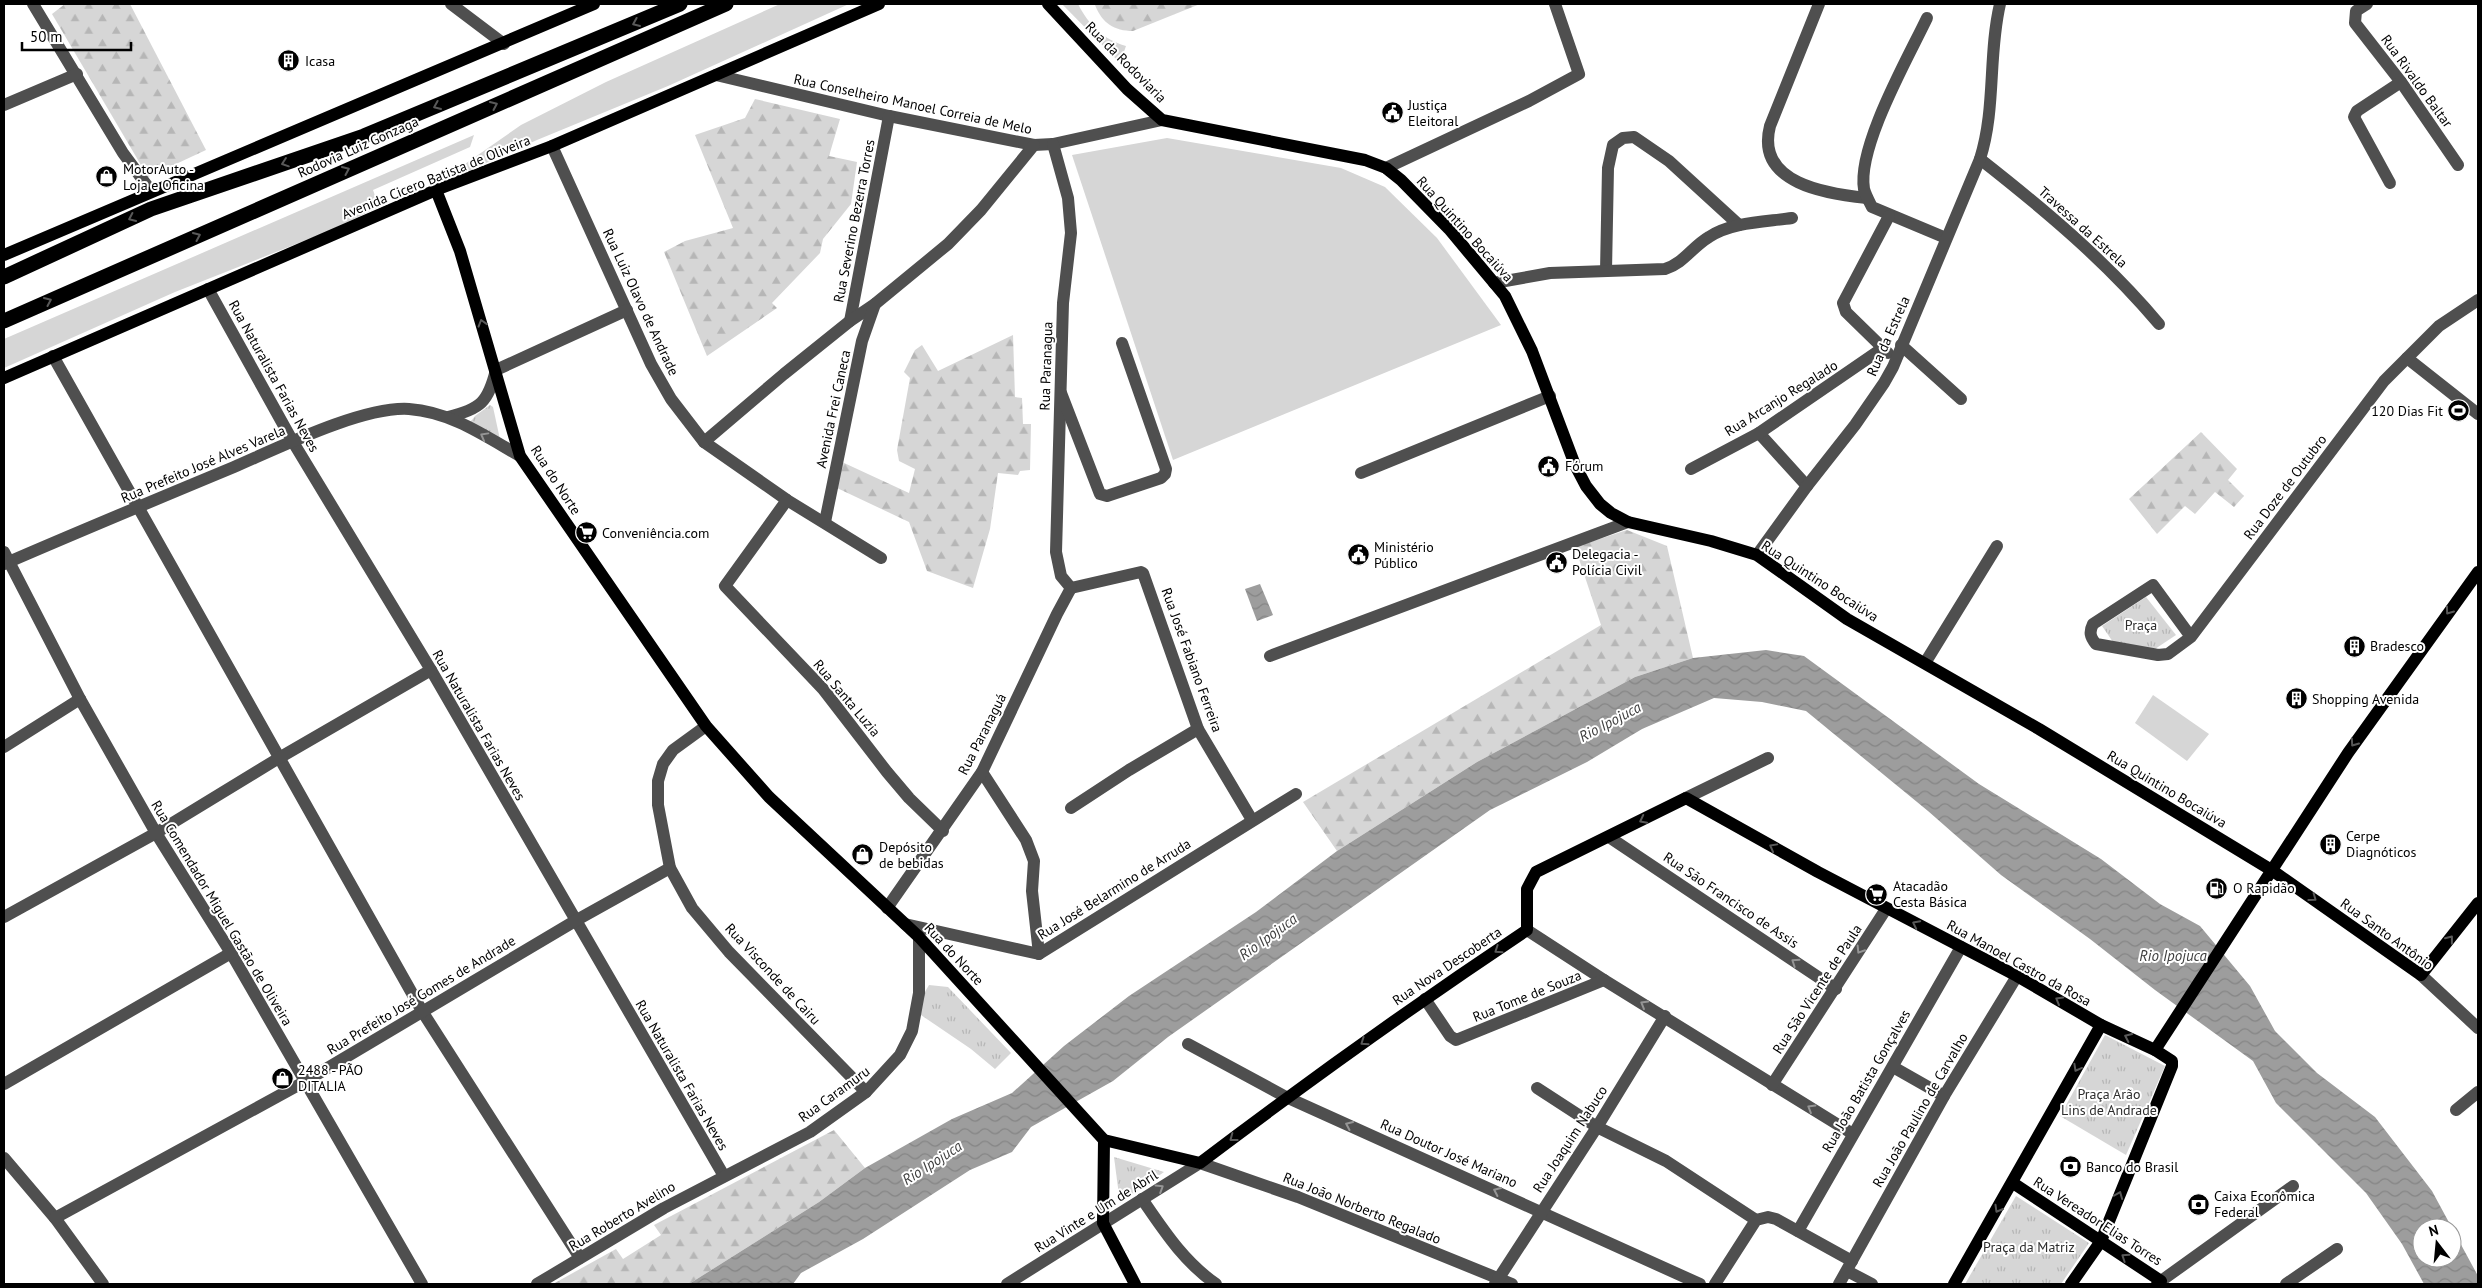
<svg xmlns="http://www.w3.org/2000/svg" width="2482" height="1288" font-family="'PT Sans',sans-serif">
<style>
.grass{fill:#d6d6d6}
.forest{fill:url(#forest-firs)}
.park{fill:url(#park-tufts)}
.water{fill:url(#water-waves)}
.lines{fill:none;stroke-linecap:round;stroke-linejoin:round}
.minor{stroke:#4f4f4f;stroke-width:12}
.major{stroke:#000;stroke-width:12}
.highway{stroke:#000;stroke-width:15}
.oneway{stroke:#595959}
.oneway2{stroke:#959595}
.labels{text-anchor:middle;stroke-width:4;stroke-linejoin:round;paint-order:stroke}
.poi-label{font-size:14px;fill:#000;stroke:#fff;text-anchor:start}
.street-label{font-size:14px;fill:#000;stroke:#fff}
.park-label{font-size:14px;fill:#2d2d2d;stroke:#fff}
.water-label{font-size:15px;font-style:italic;fill:#3e3e3e;stroke:#fff}
</style>
<defs>
<pattern id="forest-firs" width="22" height="20" patternUnits="userSpaceOnUse" patternTransform="scale(1.25)"><rect width="22" height="20" fill="#d6d6d6"/><path d="M5 1l3.5 6h-7zM16 11l3.5 6h-7z" fill="#b6b6b6"/></pattern>
<pattern id="park-tufts" width="24" height="20" patternUnits="userSpaceOnUse" patternTransform="scale(1.25)"><rect width="24" height="20" fill="#d6d6d6"/><path d="M3 7l-1-3M5 7V3M7 7l1-3M15 17l-1-3M17 17v-4M19 17l1-3" fill="none" stroke="#b6b6b6"/></pattern>
<pattern id="water-waves" width="16" height="10" patternUnits="userSpaceOnUse" patternTransform="scale(1.25)"><rect width="16" height="10" fill="#9d9d9d"/><path d="M0 5q4-4 8 0t8 0" fill="none" stroke="#858585"/></pattern>
</defs>
<rect width="100%" height="100%" fill="#fff"/>
<!-- grass -->
<g class="grass">
<path d="M780,4H849L668,86L537,140L457,176L452,173L521,125L606,82Z"/>
<path d="M1062,4H1078C1088,24 1104,40 1126,46L1120,63Z"/>
<path d="M474,135L470,147L373,190L379,207L324,233L175,292L4,368V339Z"/>
<path d="M1167,138L1341,168L1385,187L1437,238L1501,325L1173,460L1072,155Z"/>
<path d="M2153,695L2209,734L2187,761L2135,723Z"/>
</g>
<!-- forest -->
<g class="forest">
<path d="M65,4H130L206,150L148,177L52,14Z"/>
<path d="M1099,4H1200L1133,31C1114,31 1102,23 1095,5Z"/>
<path d="M755,99L840,119L829,156L857,162L851,204L823,239L820,253L772,303L777,308L707,356L664,252L685,241L733,228L695,135L745,118Z"/>
<path d="M1013,335L1015,397L1022,398L1023,424H1031L1030,470L1020,471L1018,475L998,473L990,529L973,588L927,571L909,522L837,488L842,462L909,493L915,469L899,461L897,450L910,378L904,372L915,350L922,345L938,371Z"/>
<path d="M2201,432L2237,469L2228,480L2244,496L2234,507L2215,492L2195,514L2185,506L2157,534L2129,499Z"/>
<path d="M1627,530L1667,546L1693,658L1635,677L1477,762L1337,851L1303,802L1601,625L1575,547Z"/>
<path d="M834,1130L865,1168L819,1202L689,1284H553L616,1249L623,1259L661,1235L654,1225Z"/>
</g>
<!-- park -->
<g class="park">
<path d="M490,405L493,407L501,444L469,424L475,416Z"/>
<path d="M2146,597L2176,635L2155,649L2113,642L2102,626Z"/>
<path d="M929,985L948,987L1011,1053L995,1069L971,1049L918,1013L919,1002Z"/>
<path d="M2105,1035L2165,1066L2126,1155L2060,1116Z"/>
<path d="M1114,1157L1164,1172L1120,1203Z"/>
<path d="M2016,1196L2089,1243L2061,1284H1965Z"/>
</g>
<!-- water -->
<g class="water">
<path d="M1260,584L1273,615L1257,621L1245,589Z"/>
<path d="M1766,650L1804,656L1979,784L2101,859L2160,904L2200,926L2250,986L2275,1031L2317,1073L2375,1117L2432,1191L2452,1228H2422V1258H2452V1228L2478,1276V1284H2424L2402,1244L2366,1193L2276,1103L2253,1061L2155,990L2090,939L2001,875L1928,811L1806,711L1762,702L1714,698L1642,729L1587,762L1490,810L1168,1037L1113,1081L1031,1127L1012,1152L970,1170L863,1239L801,1273L793,1284H689L819,1202L865,1168L952,1119L1012,1093L1064,1046L1129,996L1256,912L1337,851L1477,762L1635,677L1693,658Z"/>
</g>
<g class="lines">
<!-- minor -->
<g class="minor">
<path d="M33,4L123,153L151,191"/>
<path d="M451,4L504,44"/>
<path d="M1819,4L1770,126C1755,184 1828,194 1867,198"/>
<path d="M2367,4L2356,11L2355,23L2401,82L2458,165"/>
<path d="M1927,18C1908,58 1857,147 1864,189C1866,196 1869,201 1872,207L1946,238"/>
<path d="M716,75L889,116L1034,145L1053,144L1162,120"/>
<path d="M4,105L77,74"/>
<path d="M1053,144L1068,198L1071,233L1063,303L1056,552L1061,576L1071,588"/>
<path d="M552,146L651,364L671,399L704,442L787,500L881,558"/>
<path d="M1980,159C2045,210 2106,261 2159,324"/>
<path d="M1386,168L1529,101L1579,74L1555,4"/>
<path d="M2390,183L2354,117L2357,111L2401,82"/>
<path d="M1606,271L1608,168L1613,145L1623,138L1634,137L1669,161L1739,225"/>
<path d="M1494,283L1550,273L1665,269C1684,263 1692,247 1709,237C1732,222 1765,222 1792,218"/>
<path d="M208,289L293,442L431,670L724,1176"/>
<path d="M850,321L889,116"/>
<path d="M1901,345L1961,399"/>
<path d="M1888,353L1846,312L1843,303L1889,216"/>
<path d="M53,356L422,1011L580,1258"/>
<path d="M2407,358L2478,414"/>
<path d="M1061,393L1100,494L1107,496L1161,478L1165,474L1166,469L1122,343"/>
<path d="M448,417C481,409 488,402 496,370L627,310"/>
<path d="M1759,433L1807,486"/>
<path d="M704,442L784,374L850,321L875,304L948,244L981,210L1034,145"/>
<path d="M1691,469L1759,433L1883,348"/>
<path d="M1361,473L1550,396"/>
<path d="M787,500L725,586L823,689L887,772L909,798L943,831"/>
<path d="M825,522L862,341L875,304"/>
<path d="M4,552L80,699L156,833L231,953L422,1284"/>
<path d="M1757,555L1807,486L1855,425L1884,383L1893,367L1980,159C1996,109 1988,55 2000,4"/>
<path d="M4,564C80,531 157,499 234,467C278,448 363,406 409,409C451,412 485,436 520,456"/>
<path d="M1071,588L1141,572L1143,573L1198,729L1252,820"/>
<path d="M2191,637L2153,585L2093,624C2089,632 2090,637 2096,644L2158,655L2168,654L2191,637L2384,381L2439,326L2478,300"/>
<path d="M1270,656L1628,522"/>
<path d="M1925,663L1997,546"/>
<path d="M706,726L673,750L663,764L658,781V805L670,868L692,908L729,952L866,1092"/>
<path d="M4,747L80,699"/>
<path d="M982,772L1026,840L1034,861L1032,891L1039,954"/>
<path d="M1686,798L1768,758"/>
<path d="M1071,808L1129,770L1198,729"/>
<path d="M1609,837L1836,989"/>
<path d="M887,908L982,772L1057,614L1071,588"/>
<path d="M4,917L156,833L279,758L431,670"/>
<path d="M905,924L1039,954L1296,794"/>
<path d="M1527,930L1604,980L1853,1134"/>
<path d="M2421,975L2478,1028"/>
<path d="M1425,999L1450,1036L1456,1040L1604,980"/>
<path d="M1188,1044L1286,1097L1700,1284"/>
<path d="M1893,1067L1944,1096"/>
<path d="M4,1084L231,953"/>
<path d="M1772,1085L1886,909"/>
<path d="M1537,1088L1597,1127L1666,1161L1756,1220"/>
<path d="M2456,1110L2478,1092"/>
<path d="M4,1158L55,1218L103,1284"/>
<path d="M1142,1199C1164,1231 1184,1262 1216,1284"/>
<path d="M55,1218L304,1082L575,921L670,868"/>
<path d="M1798,1231L1961,947"/>
<path d="M1847,1271L1872,1284"/>
<path d="M2161,1281L2293,1186"/>
<path d="M537,1284L664,1208L810,1132L866,1092L900,1055L912,1031L919,993V937"/>
<path d="M1007,1284L1200,1163L1298,1197L1512,1284"/>
<path d="M1495,1284L1597,1127L1665,1016"/>
<path d="M1715,1284L1756,1220L1768,1217L1776,1219L1852,1261"/>
<path d="M1839,1284L1944,1096L2017,976"/>
<path d="M2286,1284L2337,1249"/>
</g>
<!-- major -->
<g class="major">
<path d="M1048,4L1127,89L1162,120L1365,160L1386,168L1401,180L1449,229L1505,296L1532,351L1575,465L1586,486L1600,504L1611,513L1628,522L1711,541L1757,555L1847,619L2039,729L2273,871L2421,975L2478,903"/>
<path d="M436,190L460,251L520,456L706,726L769,797L919,937L1104,1140L1200,1163C1307,1082 1416,1004 1527,930V889L1536,872L1686,798L1818,872L2017,976L2101,1025L2155,1050L2172,1061V1066L2101,1241L2071,1284"/>
<path d="M4,255L594,4"/>
<path d="M4,378L436,190L552,146L879,4"/>
<path d="M2155,1050L2348,753L2478,572"/>
<path d="M1104,1140L1103,1223L1135,1284"/>
<path d="M2013,1183L2161,1281L2157,1284"/>
<path d="M1954,1284L2101,1025"/>
</g>
<!-- highway -->
<g class="highway">
<path d="M4,277L151,209L364,136L680,4"/>
<path d="M4,321L726,4"/>
</g>
</g>
<!-- one-way arrows -->
<defs><path id="oneway-chevron" d="M-2-3.5L2.5 0L-2 3.5" fill="none" stroke-width="1.6" stroke-linecap="round" stroke-linejoin="round" transform="scale(1.25)"/></defs>
<g class="oneway">
<use href="#oneway-chevron" transform="translate(636 23) rotate(157)"/>
<use href="#oneway-chevron" transform="translate(494 105) rotate(-24)"/>
<use href="#oneway-chevron" transform="translate(437 106) rotate(157)"/>
<use href="#oneway-chevron" transform="translate(285 163) rotate(161)"/>
<use href="#oneway-chevron" transform="translate(346 170) rotate(-24)"/>
<use href="#oneway-chevron" transform="translate(132 218) rotate(155)"/>
<use href="#oneway-chevron" transform="translate(197 236) rotate(-24)"/>
<use href="#oneway-chevron" transform="translate(48 301) rotate(-24)"/>
<use href="#oneway-chevron" transform="translate(482 323) rotate(-107)"/>
<use href="#oneway-chevron" transform="translate(2449 611) rotate(126)"/>
<use href="#oneway-chevron" transform="translate(2354 743) rotate(125)"/>
<use href="#oneway-chevron" transform="translate(1643 820) rotate(153)"/>
<use href="#oneway-chevron" transform="translate(1773 847) rotate(-151)"/>
<use href="#oneway-chevron" transform="translate(2313 898) rotate(36)"/>
<use href="#oneway-chevron" transform="translate(1916 924) rotate(-153)"/>
<use href="#oneway-chevron" transform="translate(2450 939) rotate(-52)"/>
<use href="#oneway-chevron" transform="translate(1498 950) rotate(146)"/>
<use href="#oneway-chevron" transform="translate(2059 1000) rotate(-150)"/>
<use href="#oneway-chevron" transform="translate(2128 1037) rotate(-155)"/>
<use href="#oneway-chevron" transform="translate(1364 1042) rotate(145)"/>
<use href="#oneway-chevron" transform="translate(2077 1068) rotate(119)"/>
<use href="#oneway-chevron" transform="translate(1233 1138) rotate(143)"/>
<use href="#oneway-chevron" transform="translate(2119 1195) rotate(-68)"/>
<use href="#oneway-chevron" transform="translate(1998 1209) rotate(120)"/>
<use href="#oneway-chevron" transform="translate(2125 1257) rotate(-146)"/>
</g>
<g class="oneway2">
<use href="#oneway-chevron" transform="translate(484 436) rotate(-151)"/>
<use href="#oneway-chevron" transform="translate(1860 950) rotate(122)"/>
<use href="#oneway-chevron" transform="translate(1795 962) rotate(-146)"/>
<use href="#oneway-chevron" transform="translate(1644 1004) rotate(-150)"/>
<use href="#oneway-chevron" transform="translate(1811 1108) rotate(-149)"/>
<use href="#oneway-chevron" transform="translate(1349 1125) rotate(-156)"/>
<use href="#oneway-chevron" transform="translate(1160 1188) rotate(-32)"/>
<use href="#oneway-chevron" transform="translate(1497 1191) rotate(-155)"/>
</g>
<!-- icons -->
<defs>
<symbol id="building-disc" viewBox="-11 -11 22 22"><circle r="9.5" fill="#000" stroke="#fff"/><path d="M-4-6H4V6H1V3H-1V6H-4ZM-2.5-4.3h1.7v1.8h-1.7ZM.8-4.3h1.7v1.8H.8ZM-2.5-1h1.7V.8h-1.7ZM.8-1h1.7V.8H.8Z" fill="#fff"/></symbol>
<symbol id="civic-disc" viewBox="-11 -11 22 22"><circle r="9.5" fill="#000" stroke="#fff"/><path d="M-.6-6.5H3V-4.5H.6V-3L4-1V1h2V6H-6V1h2V-1L-.6-3ZM-1.2 2.5V6h2.4V2.5Z" fill="#fff"/></symbol>
<symbol id="shop-disc" viewBox="-11 -11 22 22"><circle r="9.5" fill="#000" stroke="#fff"/><path d="M-5-2.5h2.3a2.7 3.5 0 0 1 5.4 0H5L5.5 6h-11ZM-1.5-2.5h3a1.5 2.3 0 0 0-3 0Z" fill="#fff"/></symbol>
<symbol id="stadium-disc" viewBox="-11 -11 22 22"><circle r="9.5" fill="#000" stroke="#fff"/><path d="M0-5a6.5 5 0 1 0 0 10a6.5 5 0 1 0 0-10ZM-3.5-1.8h7v3.6h-7Z" fill="#fff"/></symbol>
<symbol id="supermarket-disc" viewBox="-11 -11 22 22"><circle r="9.5" fill="#000" stroke="#fff"/><path d="M-6-5.5h2.5l.6 2H6L4.5 2H-2.5L-4.4-4H-6ZM-1.5 3.2a1.3 1.3 0 1 0 .1 0ZM3 3.2a1.3 1.3 0 1 0 .1 0Z" fill="#fff"/></symbol>
<symbol id="fuel-disc" viewBox="-11 -11 22 22"><circle r="9.5" fill="#000" stroke="#fff"/><path d="M-5.5-6h7V0h2V4h1.3V-2.5L3-4.5l.8-.8L6-3V5H2.5V1h-1V6h-7ZM-4.2-4.7v3.2H.2V-4.7Z" fill="#fff"/></symbol>
<symbol id="bank-disc" viewBox="-11 -11 22 22"><circle r="9.5" fill="#000" stroke="#fff"/><path d="M-6-4H6V4H-6ZM0-2.3a2.3 2.3 0 1 0 0 4.6a2.3 2.3 0 1 0 0-4.6Z" fill="#fff"/></symbol>
</defs>
<g fill-rule="evenodd">
<use href="#building-disc" x="276" y="48" width="25" height="25"/>
<use href="#civic-disc" x="1380" y="100" width="25" height="25"/>
<use href="#shop-disc" x="94" y="164" width="25" height="25"/>
<use href="#stadium-disc" x="2446" y="398" width="25" height="25"/>
<use href="#civic-disc" x="1536" y="454" width="25" height="25"/>
<use href="#supermarket-disc" x="574" y="520" width="25" height="25"/>
<use href="#civic-disc" x="1346" y="542" width="25" height="25"/>
<use href="#civic-disc" x="1544" y="550" width="25" height="25"/>
<use href="#building-disc" x="2342" y="634" width="25" height="25"/>
<use href="#building-disc" x="2284" y="686" width="25" height="25"/>
<use href="#building-disc" x="2318" y="832" width="25" height="25"/>
<use href="#shop-disc" x="850" y="842" width="25" height="25"/>
<use href="#fuel-disc" x="2204" y="876" width="25" height="25"/>
<use href="#supermarket-disc" x="1864" y="882" width="25" height="25"/>
<use href="#shop-disc" x="270" y="1066" width="25" height="25"/>
<use href="#bank-disc" x="2058" y="1154" width="25" height="25"/>
<use href="#bank-disc" x="2186" y="1192" width="25" height="25"/>
</g>
<g class="labels">
<!-- poi labels -->
<g class="poi-label">
<text x="305" y="66">Icasa</text>
<text x="1408" y="110">Justiça<tspan x="1408" dy="16">Eleitoral</tspan></text>
<text x="123" y="174">MotorAuto -<tspan x="123" dy="16">Loja e Oficina</tspan></text>
<text x="2443" y="416" text-anchor="end">120 Dias Fit</text>
<text x="1565" y="471">Fórum</text>
<text x="602" y="538">Conveniência.com</text>
<text x="1374" y="552">Ministério<tspan x="1374" dy="16">Público</tspan></text>
<text x="1572" y="559">Delegacia -<tspan x="1572" dy="16">Polícia Civil</tspan></text>
<text x="2370" y="651">Bradesco</text>
<text x="2312" y="704">Shopping Avenida</text>
<text x="2346" y="841">Cerpe<tspan x="2346" dy="16">Diagnóticos</tspan></text>
<text x="879" y="852">Depósito<tspan x="879" dy="16">de bebidas</tspan></text>
<text x="1893" y="891">Atacadão<tspan x="1893" dy="16">Cesta Básica</tspan></text>
<text x="2233" y="893">O Rapidão</text>
<text x="298" y="1075">2488 - PÃO<tspan x="298" dy="16">DITALIA</tspan></text>
<text x="2086" y="1172">Banco do Brasil</text>
<text x="2214" y="1201">Caixa Econômica<tspan x="2214" dy="16">Federal</tspan></text>
</g>
<!-- street labels -->
<g class="street-label">
<text transform="translate(1126 62) rotate(45)" y="5">Rua da Rodoviaria</text>
<text transform="translate(2417 81) rotate(54)" y="5">Rua Rivaldo Baltar</text>
<text transform="translate(913 104) rotate(12)" y="5">Rua Conselheiro Manoel Correia de Melo</text>
<text transform="translate(358 147) rotate(-24)" y="5">Rodovia Luiz Gonzaga</text>
<text transform="translate(436 177) rotate(-22)" y="5">Avenida Cicero Batista de Oliveira</text>
<text transform="translate(854 221) rotate(-79)" y="5">Rua Severino Bezerra Torres</text>
<text transform="translate(2083 227) rotate(42)" y="5">Travessa da Estrela</text>
<text transform="translate(1465 229) rotate(48)" y="5">Rua Quintino Bocaiúva</text>
<text transform="translate(641 302) rotate(65)" y="5">Rua Luiz Olavo de Andrade</text>
<text transform="translate(1888 336) rotate(-66)" y="5">Rua da Estrela</text>
<text transform="translate(1046 366) rotate(-88)" y="5">Rua Paranagua</text>
<text transform="translate(274 376) rotate(61)" y="5">Rua Naturalista Farias Neves</text>
<text transform="translate(1781 398) rotate(-32)" y="5">Rua Arcanjo Regalado</text>
<text transform="translate(833 409) rotate(-78)" y="5">Avenida Frei Caneca</text>
<text transform="translate(203 464) rotate(-23)" y="5">Rua Prefeito José Alves Varela</text>
<text transform="translate(556 480) rotate(57)" y="5">Rua do Norte</text>
<text transform="translate(2285 487) rotate(-53)" y="5">Rua Doze de Outubro</text>
<text transform="translate(1820 581) rotate(33)" y="5">Rua Quintino Bocaiúva</text>
<text transform="translate(1192 660) rotate(70)" y="5">Rua José Fabiano Ferreira</text>
<text transform="translate(847 698) rotate(50)" y="5">Rua Santa Luzia</text>
<text transform="translate(479 725) rotate(60)" y="5">Rua Naturalista Farias Neves</text>
<text transform="translate(982 734) rotate(-63)" y="5">Rua Paranaguá</text>
<text transform="translate(2167 789) rotate(31)" y="5">Rua Quintino Bocaiúva</text>
<text transform="translate(1114 889) rotate(-32)" y="5">Rua José Belarmino de Arruda</text>
<text transform="translate(1731 900) rotate(34)" y="5">Rua São Francisco de Assis</text>
<text transform="translate(222 913) rotate(59)" y="5">Rua Comendador Miguel Gastão de Oliveira</text>
<text transform="translate(2387 934) rotate(36)" y="5">Rua Santo Antônio</text>
<text transform="translate(954 954) rotate(47)" y="5">Rua do Norte</text>
<text transform="translate(2019 963) rotate(29)" y="5">Rua Manoel Castro da Rosa</text>
<text transform="translate(1447 966) rotate(-34)" y="5">Rua Nova Descoberta</text>
<text transform="translate(773 974) rotate(47)" y="5">Rua Visconde de Cairu</text>
<text transform="translate(1817 989) rotate(-57)" y="5">Rua São Vicente de Paula</text>
<text transform="translate(421 995) rotate(-31)" y="5">Rua Prefeito José Gomes de Andrade</text>
<text transform="translate(1527 996) rotate(-22)" y="5">Rua Tome de Souza</text>
<text transform="translate(682 1075) rotate(60)" y="5">Rua Naturalista Farias Neves</text>
<text transform="translate(1866 1081) rotate(-60)" y="5">Rua João Batista Gonçalves</text>
<text transform="translate(834 1094) rotate(-36)" y="5">Rua Caramuru</text>
<text transform="translate(1920 1110) rotate(-60)" y="5">Rua João Paulino de Carvalho</text>
<text transform="translate(1570 1139) rotate(-57)" y="5">Rua Joaquim Nabuco</text>
<text transform="translate(1449 1153) rotate(24)" y="5">Rua Doutor José Mariano</text>
<text transform="translate(1362 1208) rotate(22)" y="5">Rua João Norberto Regalado</text>
<text transform="translate(1096 1211) rotate(-32)" y="5">Rua Vinte e Um de Abril</text>
<text transform="translate(622 1216) rotate(-31)" y="5">Rua Roberto Avelino</text>
<text transform="translate(2098 1221) rotate(33)" y="5">Rua Vereador Elias Torres</text>
</g>
<!-- park labels -->
<g class="park-label">
<text x="2141" y="630">Praça</text>
<text x="2109" y="1099">Praça Arão<tspan x="2109" dy="16">Lins de Andrade</tspan></text>
<text x="2029" y="1252">Praça da Matriz</text>
</g>
<!-- water labels -->
<g class="water-label">
<text transform="translate(1610 722) rotate(-28)" y="5">Rio Ipojuca</text>
<text transform="translate(1268 937) rotate(-36)" y="5">Rio Ipojuca</text>
<text x="2173" y="961">Rio Ipojuca</text>
<text transform="translate(932 1163) rotate(-33)" y="5">Rio Ipojuca</text>
</g>
</g>
<!-- border -->
<rect width="2482" height="1288" fill="none" stroke="#000000" stroke-width="10"/>
<!-- north arrow -->
<g transform="translate(2437 1243) rotate(344)"><circle r="24" fill="#ffffff" stroke="#999999"/>
<path d="M0-4L9 19L0 12L-9 19Z" fill="#000000"/>
<text y="-8" font-size="14" font-weight="bold" text-anchor="middle" fill="#000000">N</text>
</g>
<!-- scale -->
<path d="M22 42v8h109v-8" fill="none" stroke="#000000" stroke-width="2.5"/>
<text x="30" y="42" font-size="15" fill="#000000" stroke="#ffffff" stroke-width="4" paint-order="stroke">50 m</text>
</svg>
